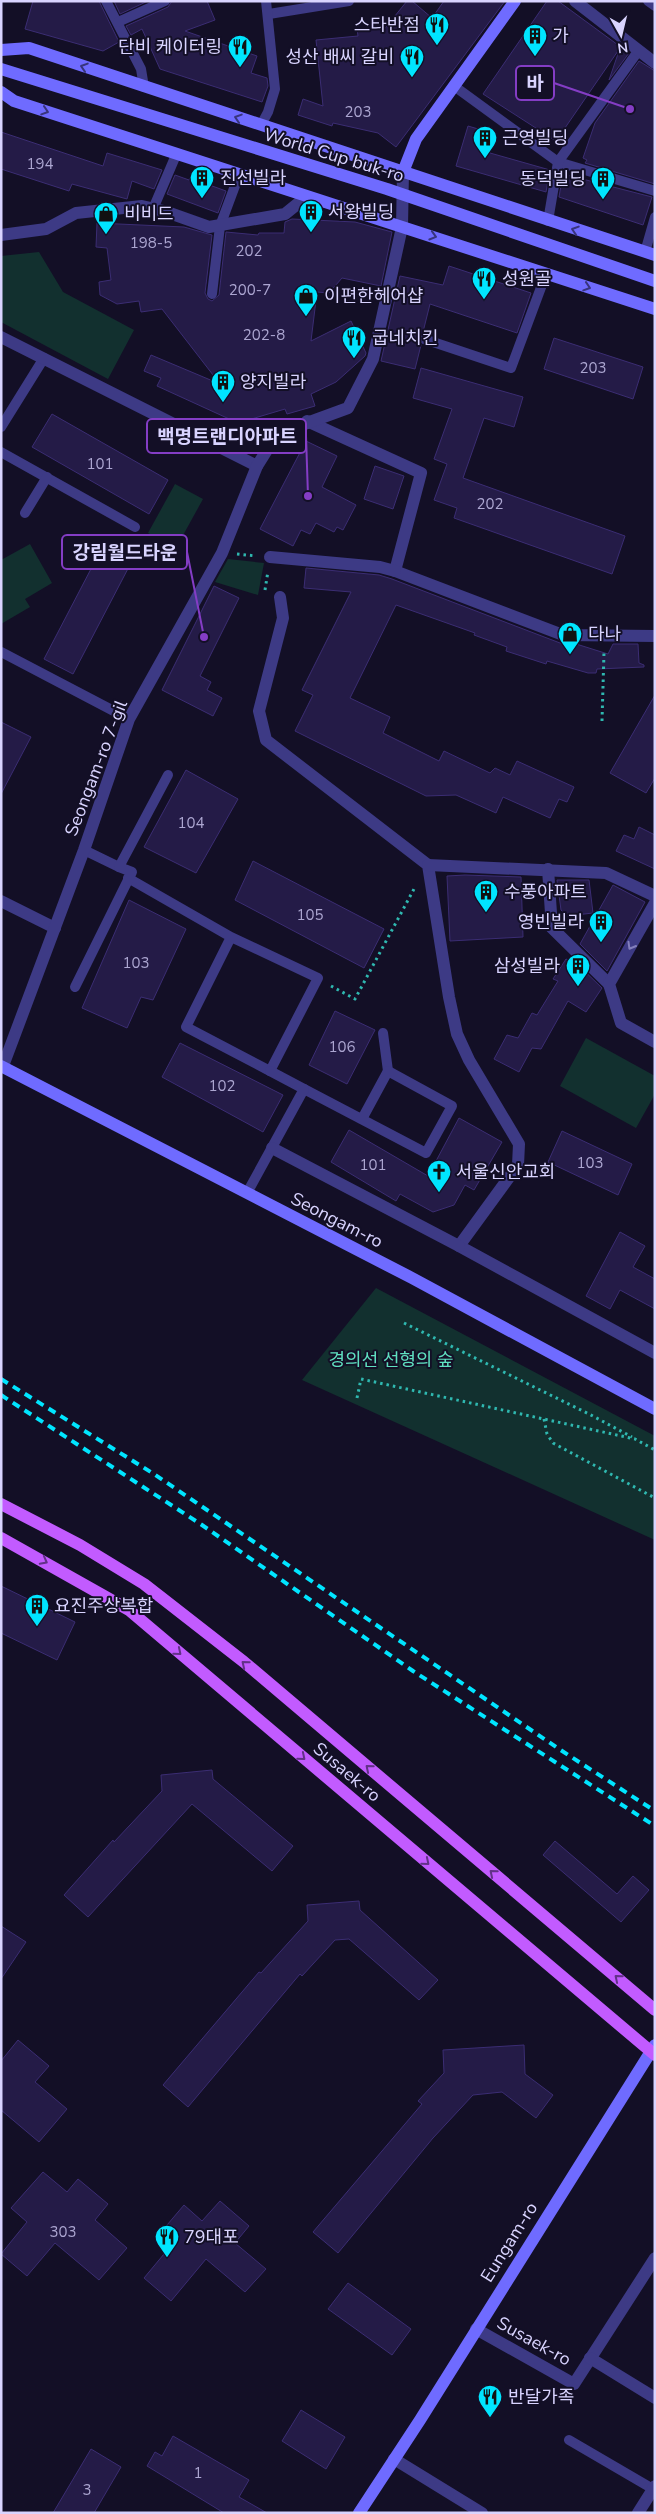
<svg xmlns="http://www.w3.org/2000/svg" width="656" height="2514" font-family="'Nunito Sans','Noto Sans KR',sans-serif">
<style>
.green{fill:#12302f}
.building{fill:#241b47;stroke:#3b2d73}
.lines{fill:none;stroke-linecap:round;stroke-linejoin:round}
.path{stroke:#2fb8b0;stroke-width:3;stroke-dasharray:2.5 4;stroke-linecap:butt}
.lane{stroke:#3d3a85;stroke-width:10}
.street{stroke:#3d3a85;stroke-width:12}
.secondary{stroke:#6f6bff;stroke-width:12}
.primary{stroke:#c25bff;stroke-width:12}
.rail{stroke:#00e5ff;stroke-width:4;stroke-dasharray:8 6;stroke-linecap:butt}
.oneway{stroke:#38347d}
.oneway2{stroke:#837fbc}
.oneway3{stroke:#623188}
.labels{text-anchor:middle;stroke-width:4;stroke-linejoin:round;paint-order:stroke}
.number-label{font-size:15px;fill:#aca6d1}
.poi-label{font-size:18px;fill:#d9d4ff;stroke:#130f26;text-anchor:start}
.street-label{font-size:18px;fill:#d9d4ff;stroke:#130f26}
.park-label{font-size:18px;fill:#5fe0c0;stroke:#130f26}
.leader{fill:none;stroke:#843dc5;stroke-width:2}
.callout-dot{fill:#843dc5;stroke:#130f26;stroke-width:2}
.callout{fill:#130f26;stroke:#843dc5;stroke-width:2}
.callout-label{font-size:19px;text-anchor:middle;font-weight:bold;fill:#d9d4ff}
</style>
<rect width="100%" height="100%" fill="#130f26"/>
<!-- green -->
<g class="green">
<path d="M39,252L63,292L134,330L108,379L1,322V256Z"/>
<path d="M175,484L203,499L176,548L148,533Z"/>
<path d="M30,544L52,583L25,599L30,607L1,624V560Z"/>
<path d="M228,559L264,563L258,595L215,582Z"/>
<path d="M586,1038L655,1076V1094L636,1128L560,1086Z"/>
<path d="M376,1288L655,1436V1540L302,1380Z"/>
</g>
<!-- building -->
<g class="building">
<path d="M33,1H99L119,42L103,51L25,29Z"/>
<path d="M114,1H148L120,14Z"/>
<path d="M172,1H207L215,20L185,31L257,56L251,73L267,78L268,86L262,102L160,69L142,29L131,35L126,26L168,7Z"/>
<path d="M407,1H412L432,18L444,1H505L396,147L378,133L333,123L332,126L298,115L303,99L323,106L316,40L358,36L357,29L381,26L382,32Z"/>
<path d="M547,1H558L629,53L609,80L620,48L556,141L483,94Z"/>
<path d="M639,61L655,71V184L585,163L587,160L583,158L595,123Z"/>
<path d="M468,126L495,134L490,153L550,170L546,192L456,166Z"/>
<path d="M1,132L103,166L107,153L162,170L154,189L132,181L127,199L72,184L69,191L1,169Z"/>
<path d="M563,174L652,197L643,225L559,197Z"/>
<path d="M175,175L189,180L190,178L226,191L218,213L167,194Z"/>
<path d="M292,219L355,222L392,232L381,286L342,278L329,293L317,292L311,341L351,321L366,353L365,356L336,382L311,394L315,406L287,414L285,409L238,423L157,386L161,378L144,371L151,355L220,384L162,309L141,312L139,301L117,304L100,295L99,282L111,280L107,248L96,247L97,223L184,227L212,235L205,293L208,299L212,301L219,295L226,232L258,235L259,233H284L285,222Z"/>
<path d="M449,266L531,293L517,333L430,304L423,332L417,337L421,345L415,369L381,361L400,276L443,285Z"/>
<path d="M554,338L643,367L633,399L544,369Z"/>
<path d="M421,368L523,397L514,427L484,418L463,478L625,536L612,574L454,518L457,508L434,500L447,464L434,459L452,409L413,398Z"/>
<path d="M52,414L168,480L149,514L32,447Z"/>
<path d="M306,441L337,456L322,487L356,505L343,530L337,527L334,532L316,523L310,534L301,530L293,546L260,529Z"/>
<path d="M375,466L404,476L393,509L364,499Z"/>
<path d="M104,544L133,559L73,674L44,659Z"/>
<path d="M306,568L379,575L392,579L560,643H573L608,654L613,644H638L639,663L644,665V667L597,669L596,673H588L547,661L546,664L506,651L507,647L474,635L475,633L396,605L350,698L390,717L383,733L439,761L444,751L490,773L495,768L510,775L517,761L574,787L567,802L559,799L550,818L503,797L496,813L456,795L426,796L295,731L313,695L302,690L351,592L304,588Z"/>
<path d="M214,586L239,598L200,676L211,682L207,690L222,698L213,716L162,690Z"/>
<path d="M655,695V778L646,793L610,773Z"/>
<path d="M1,722L31,737L1,794Z"/>
<path d="M186,770L238,799L196,873L144,847Z"/>
<path d="M639,827L655,835V869L616,851L624,835L634,839Z"/>
<path d="M253,861L384,929L364,968L235,900Z"/>
<path d="M465,875L521,877L523,937L450,941L447,876Z"/>
<path d="M557,880H589L593,913L567,916L561,910Z"/>
<path d="M613,885L645,902L607,971L580,944Z"/>
<path d="M129,900L186,929L153,1000L141,997L127,1028L82,1008Z"/>
<path d="M571,958L602,988L586,1012L568,1001L541,1049L532,1048L519,1072L494,1059L507,1035L518,1038L532,1013L537,1015L558,981L553,979L566,959L570,961Z"/>
<path d="M335,1011L375,1030L347,1084L309,1065Z"/>
<path d="M180,1043L283,1095L263,1132L162,1077Z"/>
<path d="M459,1118L502,1142L474,1190L465,1185L454,1205L433,1212L400,1194L396,1201L331,1162L349,1130L428,1176Z"/>
<path d="M562,1131L632,1164L618,1195L548,1162Z"/>
<path d="M620,1232L645,1246L633,1267L655,1279V1309L620,1290L610,1309L586,1296Z"/>
<path d="M1,1586L75,1622L57,1660L1,1633Z"/>
<path d="M212,1770L213,1779L293,1846L272,1871L192,1804L88,1917L64,1895L113,1840L114,1842L162,1791L161,1775Z"/>
<path d="M555,1841L617,1894L633,1876L649,1890L621,1922L543,1855Z"/>
<path d="M359,1901L360,1910L438,1980L419,2000L349,1939L335,1940L302,1976L300,1974L188,2107L163,2085L259,1972L261,1973L308,1921L307,1905Z"/>
<path d="M1,1926L26,1942L1,1979Z"/>
<path d="M18,2040L49,2066L35,2082L67,2109L39,2142L1,2110V2061Z"/>
<path d="M524,2045L525,2074L553,2095L536,2118L502,2092L473,2095L433,2138L338,2253L313,2232L422,2104L418,2101L444,2073L443,2050Z"/>
<path d="M43,2172L67,2192L78,2179L108,2204L95,2220L127,2248L99,2280L55,2243L27,2276L1,2254L27,2222L11,2208Z"/>
<path d="M220,2201L249,2226L235,2243L266,2269L245,2292L206,2259L171,2301L144,2278L169,2248L156,2238L184,2205L202,2221Z"/>
<path d="M348,2283L411,2329L392,2355L328,2309Z"/>
<path d="M301,2410L345,2437L326,2469L282,2441Z"/>
<path d="M173,2436L249,2480L239,2497L267,2513H224L147,2466L155,2452L162,2456Z"/>
<path d="M91,2449L121,2467L94,2513H53Z"/>
</g>
<g class="lines">
<!-- path -->
<g class="path">
<path d="M237,554L256,556"/>
<path d="M265,590L268,571"/>
<path d="M602,721L604,652"/>
<path d="M331,986L355,999L414,889"/>
<path d="M404,1323L589,1414L632,1437"/>
<path d="M357,1398L361,1379L635,1439L655,1450"/>
<path d="M544,1419L547,1434L553,1443L655,1498"/>
</g>
<!-- lane -->
<g class="lane">
<path d="M106,1L141,69L144,87"/>
<path d="M648,1L655,6"/>
<path d="M269,14L349,1"/>
<path d="M118,22L165,1"/>
<path d="M454,86L558,162L655,191"/>
<path d="M261,125L268,112L275,89L266,1"/>
<path d="M153,209L176,155"/>
<path d="M548,221L558,162L639,50"/>
<path d="M645,252L655,217"/>
<path d="M212,294L220,226L239,175"/>
<path d="M424,339L511,368L546,274"/>
<path d="M1,427L44,358"/>
<path d="M1,452L135,527"/>
<path d="M25,513L47,477"/>
<path d="M1,652L129,719"/>
<path d="M84,850L119,867"/>
<path d="M128,878L231,937L318,978L270,1071L186,1027L231,937"/>
<path d="M75,987L132,872L119,867L168,775"/>
<path d="M383,1033L388,1071"/>
<path d="M304,1089L426,1153L452,1106L388,1071L362,1119"/>
<path d="M247,1193L304,1089L270,1071"/>
<path d="M569,2440L653,2489"/>
</g>
<!-- street -->
<g class="street">
<path d="M575,1L655,63"/>
<path d="M1,235L46,229L76,213L142,206L164,211L209,227L285,214L306,197"/>
<path d="M1,337L257,466"/>
<path d="M307,421L421,473L395,571L563,635L655,636"/>
<path d="M270,557L380,567L395,571"/>
<path d="M280,597L283,618L259,711L266,740L428,865L449,997L457,1034L469,1060L519,1144L518,1165L459,1246L655,1353"/>
<path d="M428,865L606,873L655,896"/>
<path d="M548,869L552,928L609,984"/>
<path d="M1,901L55,928"/>
<path d="M655,903L609,984L621,1023L655,1042"/>
<path d="M3,1066L84,850L129,719L222,553L257,466L277,434L348,408L373,359L402,227L403,172"/>
<path d="M272,1148L459,1246"/>
<path d="M476,2329L574,2384L655,2258"/>
<path d="M590,2358L655,2398"/>
<path d="M394,2459L482,2513"/>
<path d="M638,2513L655,2486"/>
</g>
<!-- secondary -->
<g class="secondary">
<path d="M1,50L29,48L655,255"/>
<path d="M1,69L387,189L655,281"/>
<path d="M1,92L14,101L655,309"/>
<path d="M403,172L416,139L515,1"/>
<path d="M1,1066L412,1278L655,1409"/>
<path d="M359,2513L420,2420L655,2045"/>
</g>
<!-- primary -->
<g class="primary">
<path d="M1,1504L80,1545L144,1584L244,1662L655,2010"/>
<path d="M1,1538L129,1610L655,2055"/>
</g>
<!-- rail -->
<g class="rail">
<path d="M1,1379L154,1474L559,1749L655,1811"/>
<path d="M1,1395L202,1525L413,1671L655,1826"/>
</g>
</g>
<!-- one-way arrows -->
<defs><path id="oneway-chevron" d="M-2-3.5L2.5 0L-2 3.5" fill="none" stroke-width="1.6" stroke-linecap="round" stroke-linejoin="round" transform="scale(1.25)"/></defs>
<g class="oneway">
<use href="#oneway-chevron" transform="translate(84 67) rotate(-162)"/>
<use href="#oneway-chevron" transform="translate(45 111) rotate(18)"/>
<use href="#oneway-chevron" transform="translate(238 118) rotate(-162)"/>
<use href="#oneway-chevron" transform="translate(575 230) rotate(-162)"/>
<use href="#oneway-chevron" transform="translate(433 236) rotate(17)"/>
<use href="#oneway-chevron" transform="translate(587 287) rotate(18)"/>
</g>
<use class="oneway2" href="#oneway-chevron" transform="translate(631 946) rotate(120)"/>
<g class="oneway3">
<use href="#oneway-chevron" transform="translate(44 1561) rotate(28)"/>
<use href="#oneway-chevron" transform="translate(178 1652) rotate(40)"/>
<use href="#oneway-chevron" transform="translate(245 1664) rotate(-141)"/>
<use href="#oneway-chevron" transform="translate(302 1757) rotate(40)"/>
<use href="#oneway-chevron" transform="translate(369 1768) rotate(-140)"/>
<use href="#oneway-chevron" transform="translate(426 1862) rotate(40)"/>
<use href="#oneway-chevron" transform="translate(493 1873) rotate(-140)"/>
<use href="#oneway-chevron" transform="translate(618 1978) rotate(-140)"/>
</g>
<!-- icons -->
<defs>
<symbol id="restaurant-pin" viewBox="-11 -11 22 30"><path d="M0 17L-7.5 6A9.5 9.5 0 1 1 7.5 6Z" fill="#00e5ff" stroke="#130f26"/><path d="M-5-6h1v4h1v-4h1v4h1v-4h1v5L-1.5 .5V6h-2V.5L-5-1ZM5-6V6H3V1.5H1.5Q1.5-4 5-6Z" fill="#111"/></symbol>
<symbol id="building-pin" viewBox="-11 -11 22 30"><path d="M0 17L-7.5 6A9.5 9.5 0 1 1 7.5 6Z" fill="#00e5ff" stroke="#130f26"/><path d="M-4-6H4V6H1V3H-1V6H-4ZM-2.5-4.3h1.7v1.8h-1.7ZM.8-4.3h1.7v1.8H.8ZM-2.5-1h1.7V.8h-1.7ZM.8-1h1.7V.8H.8Z" fill="#111"/></symbol>
<symbol id="shop-pin" viewBox="-11 -11 22 30"><path d="M0 17L-7.5 6A9.5 9.5 0 1 1 7.5 6Z" fill="#00e5ff" stroke="#130f26"/><path d="M-5-2.5h2.3a2.7 3.5 0 0 1 5.4 0H5L5.5 6h-11ZM-1.5-2.5h3a1.5 2.3 0 0 0-3 0Z" fill="#111"/></symbol>
<symbol id="church-pin" viewBox="-11 -11 22 30"><path d="M0 17L-7.5 6A9.5 9.5 0 1 1 7.5 6Z" fill="#00e5ff" stroke="#130f26"/><path d="M-1.2-6h2.4v3.5h3.3v2.4h-3.3V6h-2.4V-.1h-3.3v-2.4h3.3Z" fill="#111"/></symbol>
</defs>
<g fill-rule="evenodd">
<use href="#restaurant-pin" x="423" y="11" width="28" height="38"/>
<use href="#building-pin" x="521" y="22" width="28" height="38"/>
<use href="#restaurant-pin" x="226" y="33" width="28" height="38"/>
<use href="#restaurant-pin" x="398" y="43" width="28" height="38"/>
<use href="#building-pin" x="471" y="124" width="28" height="38"/>
<use href="#building-pin" x="188" y="164" width="28" height="38"/>
<use href="#building-pin" x="589" y="165" width="28" height="38"/>
<use href="#building-pin" x="297" y="198" width="28" height="38"/>
<use href="#shop-pin" x="92" y="200" width="28" height="38"/>
<use href="#restaurant-pin" x="470" y="265" width="28" height="38"/>
<use href="#shop-pin" x="292" y="282" width="28" height="38"/>
<use href="#restaurant-pin" x="340" y="324" width="28" height="38"/>
<use href="#building-pin" x="209" y="368" width="28" height="38"/>
<use href="#shop-pin" x="556" y="620" width="28" height="38"/>
<use href="#building-pin" x="472" y="878" width="28" height="38"/>
<use href="#building-pin" x="587" y="908" width="28" height="38"/>
<use href="#building-pin" x="564" y="952" width="28" height="38"/>
<use href="#church-pin" x="425" y="1158" width="28" height="38"/>
<use href="#building-pin" x="23" y="1592" width="28" height="38"/>
<use href="#restaurant-pin" x="153" y="2223" width="28" height="38"/>
<use href="#restaurant-pin" x="476" y="2383" width="28" height="38"/>
</g>
<g class="labels">
<!-- number labels -->
<g class="number-label">
<text x="358" y="117">203</text>
<text x="40" y="169">194</text>
<text x="151" y="248">198-5</text>
<text x="249" y="256">202</text>
<text x="250" y="295">200-7</text>
<text x="264" y="340">202-8</text>
<text x="593" y="373">203</text>
<text x="100" y="469">101</text>
<text x="490" y="509">202</text>
<text x="191" y="828">104</text>
<text x="310" y="920">105</text>
<text x="136" y="968">103</text>
<text x="342" y="1052">106</text>
<text x="222" y="1091">102</text>
<text x="590" y="1168">103</text>
<text x="373" y="1170">101</text>
<text x="63" y="2237">303</text>
<text x="198" y="2478">1</text>
<text x="87" y="2495">3</text>
</g>
<!-- poi labels -->
<g class="poi-label">
<text x="420" y="31" text-anchor="end">스타반점</text>
<text x="552" y="42">가</text>
<text x="222" y="53" text-anchor="end">단비 케이터링</text>
<text x="394" y="63" text-anchor="end">성산 배씨 갈비</text>
<text x="502" y="144">근영빌딩</text>
<text x="220" y="184">진선빌라</text>
<text x="586" y="185" text-anchor="end">동덕빌딩</text>
<text x="328" y="218">서왕빌딩</text>
<text x="124" y="220">비비드</text>
<text x="502" y="285">성원골</text>
<text x="324" y="302">이편한헤어샵</text>
<text x="372" y="344">굽네치킨</text>
<text x="240" y="388">양지빌라</text>
<text x="588" y="640">다나</text>
<text x="504" y="898">수풍아파트</text>
<text x="584" y="928" text-anchor="end">영빈빌라</text>
<text x="560" y="972" text-anchor="end">삼성빌라</text>
<text x="456" y="1178">서울신안교회</text>
<text x="54" y="1612">요진주상복합</text>
<text x="184" y="2243">79대포</text>
<text x="508" y="2403">반달가족</text>
</g>
<!-- street labels -->
<g class="street-label">
<text transform="translate(334 155) rotate(17)" y="6">World Cup buk-ro</text>
<text transform="translate(96 768) rotate(-69)" y="6">Seongam-ro 7-gil</text>
<text transform="translate(337 1220) rotate(27)" y="6">Seongam-ro</text>
<text transform="translate(347 1772) rotate(40)" y="6">Susaek-ro</text>
<text transform="translate(509 2242) rotate(-58)" y="6">Eungam-ro</text>
<text transform="translate(534 2341) rotate(29)" y="6">Susaek-ro</text>
</g>
<!-- park labels -->
<g class="park-label">
<text x="391" y="1366">경의선 선형의 숲</text>
</g>
</g>
<!-- callouts -->
<path class="leader" d="M630 109L554 83M308 496L306 436M204 637L187 552"/>
<g class="callout-dot">
<circle cx="630" cy="109" r="5"/>
<circle cx="308" cy="496" r="5"/>
<circle cx="204" cy="637" r="5"/>
</g>
<g class="callout">
<rect x="516" y="66" width="38" height="34" rx="5"/>
<rect x="147" y="419" width="159" height="34" rx="5"/>
<rect x="62" y="535" width="125" height="34" rx="5"/>
</g>
<g class="callout-label">
<text x="535" y="90">바</text>
<text x="227" y="443">백명트랜디아파트</text>
<text x="125" y="559">강림월드타운</text>
</g>
<!-- border -->
<rect width="656" height="2514" fill="none" stroke="#d9d4ff" stroke-width="5"/>
<!-- north arrow -->
<g transform="translate(621 35) rotate(172)" stroke="#130f26" stroke-width="4" paint-order="stroke">
<path d="M0-4L9 19L0 12L-9 19Z" fill="#d9d4ff"/>
<text y="-8" font-size="14" font-weight="bold" text-anchor="middle" fill="#d9d4ff">N</text>
</g>
</svg>
